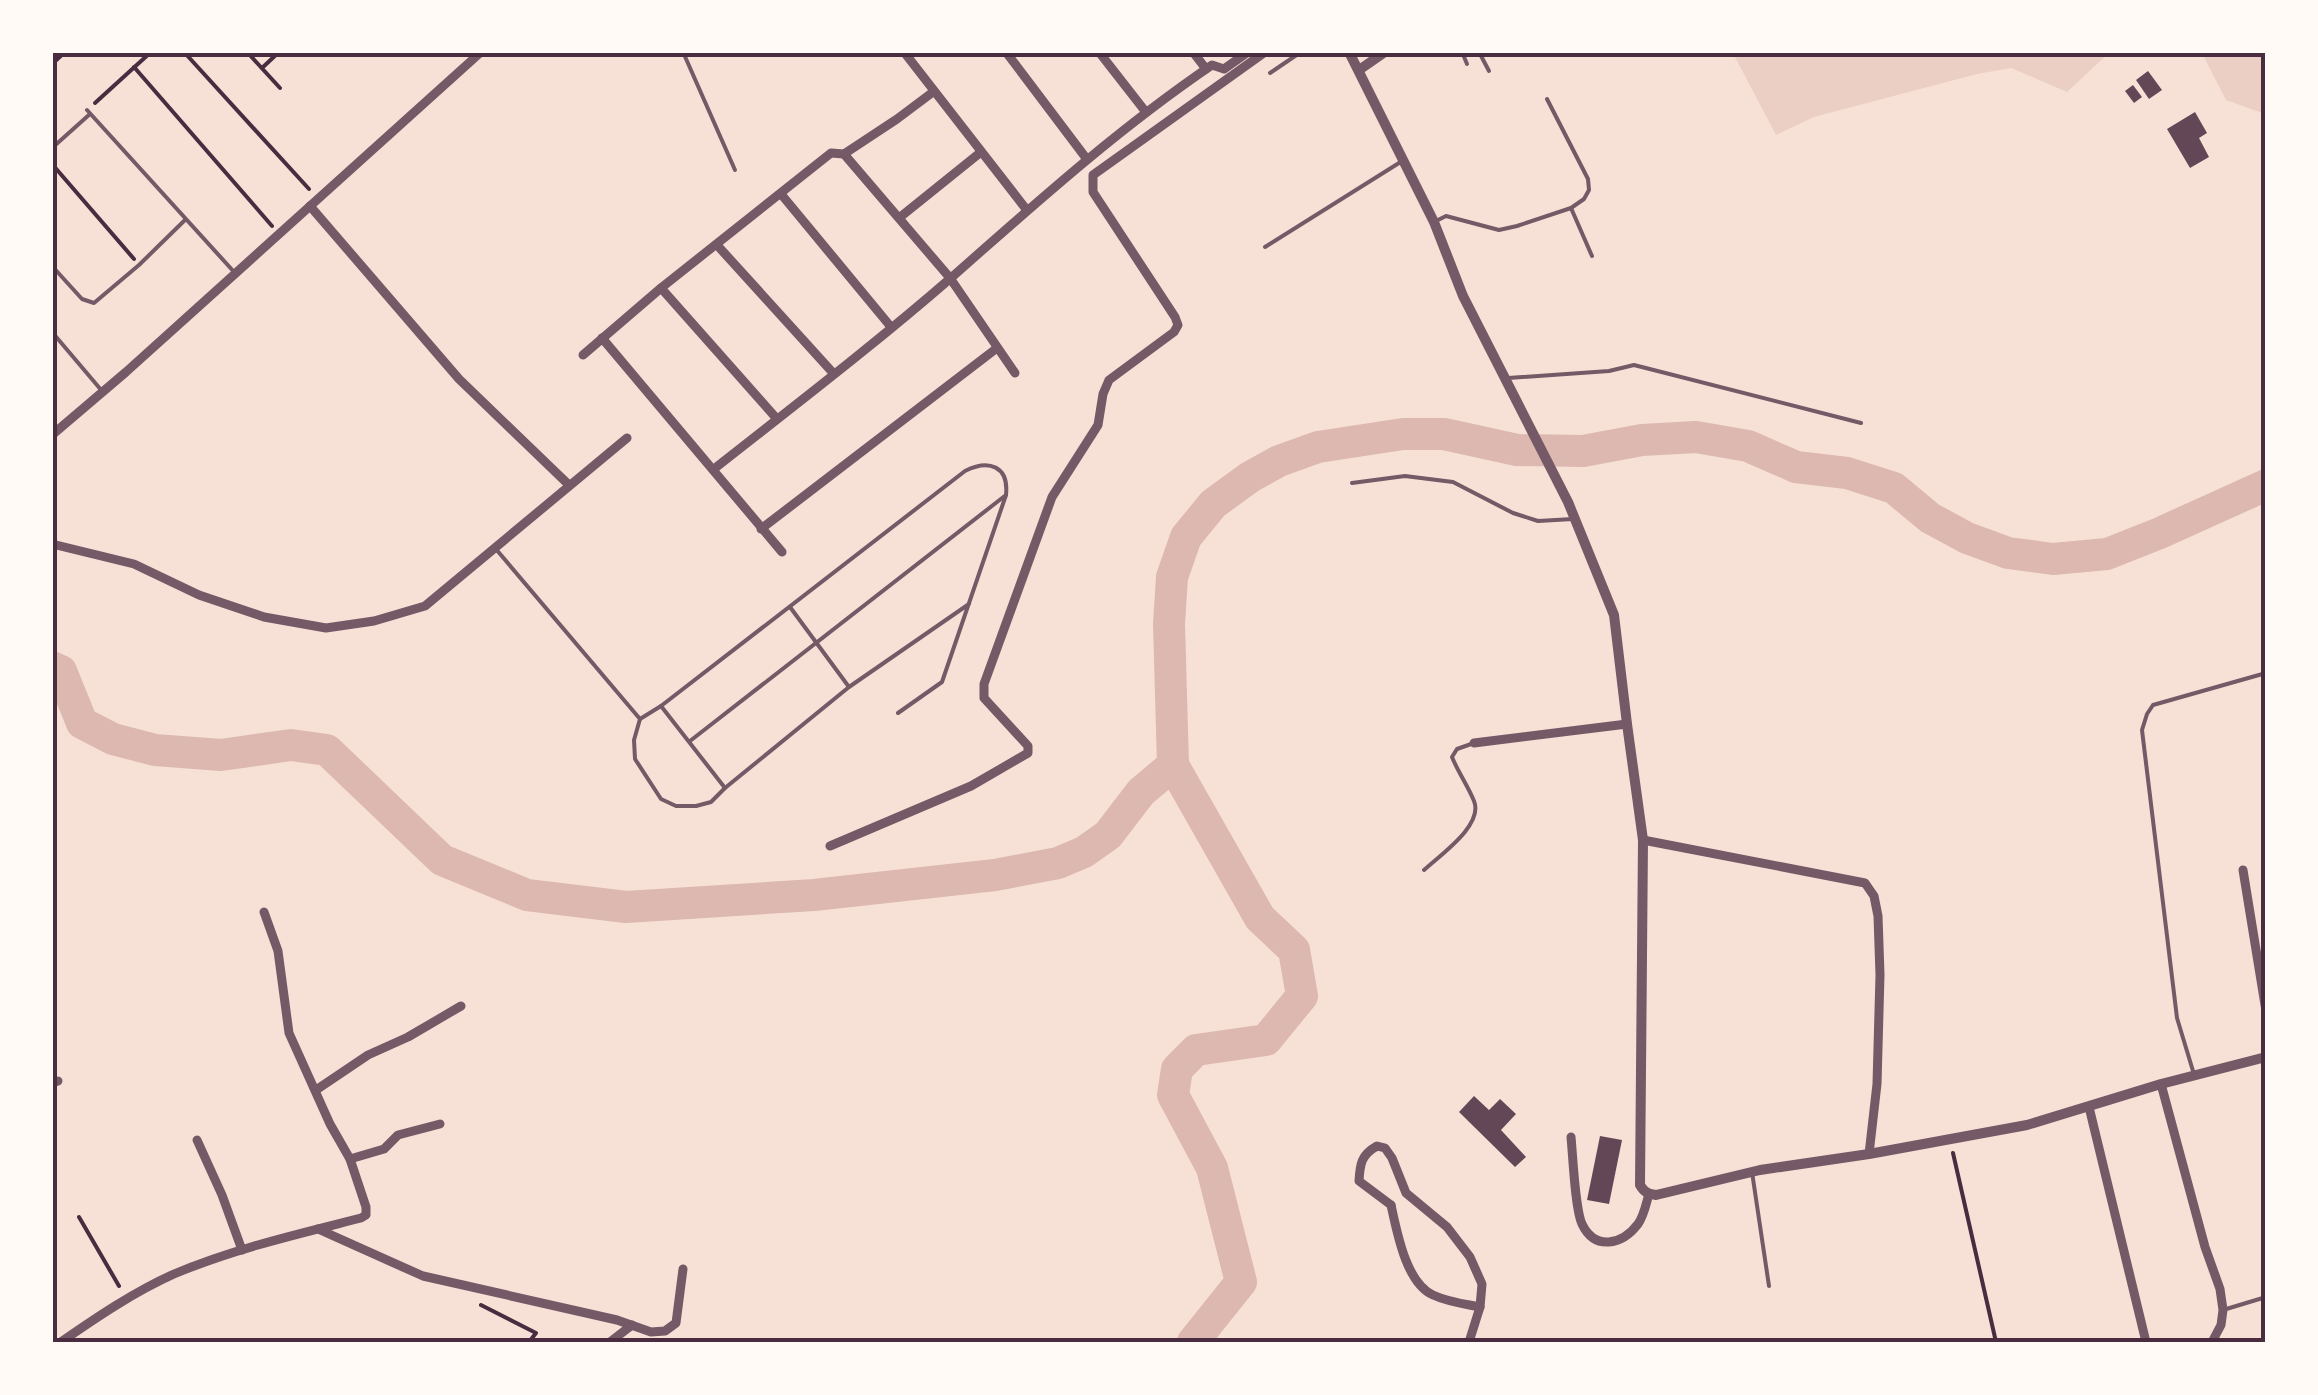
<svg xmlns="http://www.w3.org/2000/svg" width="2318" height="1395" font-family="'Nunito Sans',sans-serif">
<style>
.green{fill:#ebcfc5}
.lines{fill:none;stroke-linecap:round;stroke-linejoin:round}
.river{stroke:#dcb8b0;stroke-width:32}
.building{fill:#644757}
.path{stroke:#4a2c40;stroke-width:4}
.service{stroke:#755966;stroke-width:4}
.minor{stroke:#755966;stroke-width:9}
.tertiary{stroke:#755966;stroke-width:10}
.neatline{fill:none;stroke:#4a2c40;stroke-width:4}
</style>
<rect width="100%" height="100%" fill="#f7e1d7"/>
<!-- green -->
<g class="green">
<path d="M1743,52H2109V53L2067,92L2011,68L1977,74L1814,117L1776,135L1735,57Z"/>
<path d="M2202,53H2265V114L2226,100Z"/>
</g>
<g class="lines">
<!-- river -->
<g class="river">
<path d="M52,667L61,671L82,723L113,739L155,750L221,755L291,745L327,750L442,860L527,895L626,907L814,895L995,875L1058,863L1084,852L1108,835L1141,792L1173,765L1169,624L1172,577L1186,537L1213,504L1250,477L1279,461L1318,447L1403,434H1444L1517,450L1583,451L1642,440L1696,437L1748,446L1796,467L1847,473L1894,488L1930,518L1967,538L2008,553L2053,559L2107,554L2160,533L2266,485"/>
<path d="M1173,765L1260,918L1294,950L1302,996L1266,1040L1196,1050L1177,1069L1173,1095L1212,1168L1241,1282L1193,1342"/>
</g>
</g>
<!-- building -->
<g class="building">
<path d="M2148,71L2162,90L2149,99L2136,80Z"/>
<path d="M2133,85L2142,97L2134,103L2125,91Z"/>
<path d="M2195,112L2207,133L2199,138L2209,157L2190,168L2167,129Z"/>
<path d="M1474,1096L1489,1110L1500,1099L1516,1114L1501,1130L1526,1157L1515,1167L1459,1112Z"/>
<path d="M1600,1136L1622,1140L1609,1204L1587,1200Z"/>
</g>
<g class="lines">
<!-- path -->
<g class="path">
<path d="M184,52L309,189"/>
<path d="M247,52L280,88"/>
<path d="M52,64L65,52"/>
<path d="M134,67L272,226"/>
<path d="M262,68L279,52"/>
<path d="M95,103L151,52"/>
<path d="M52,164L134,259"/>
<path d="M1953,1153L1996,1342"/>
<path d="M79,1217L119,1286"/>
<path d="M481,1305L536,1333L529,1342"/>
</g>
<!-- service -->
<g class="service">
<path d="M683,52L735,170"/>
<path d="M1462,52L1467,64"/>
<path d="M1479,52L1489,71"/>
<path d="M1270,73L1301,52"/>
<path d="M87,110L235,273"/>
<path d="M52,148L90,114"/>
<path d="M1571,208L1592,256"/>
<path d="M1438,220L1446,216L1499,230L1517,226L1571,208L1584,199L1589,190L1588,179L1547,99"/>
<path d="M1265,247L1399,163"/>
<path d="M52,266L82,299L94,303L139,265L185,220"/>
<path d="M52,332L102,391"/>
<path d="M1508,378L1609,371L1634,365L1861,423"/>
<path d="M1352,483L1405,476L1453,482L1513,513L1538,521L1573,519"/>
<path d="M495,548L640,719L634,740L635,759L661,799L676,806H696L711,802L725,788"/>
<path d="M790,607L849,687"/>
<path d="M898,713L942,682L1006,495C1009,466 989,459 965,471L661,706L725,788L849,687L969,604"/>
<path d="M640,719L661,706"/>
<path d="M690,741L1006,495"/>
<path d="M1424,870C1440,855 1484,825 1474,801C1468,786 1458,772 1452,757L1457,749L1474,743"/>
<path d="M2193,1071L2177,1018L2142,730L2147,714L2153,705L2266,673"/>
<path d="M1752,1172L1769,1286"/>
<path d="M2223,1310L2266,1297"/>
</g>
<!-- minor -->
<g class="minor">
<path d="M904,52L1026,209"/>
<path d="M1006,52L1086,158"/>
<path d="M1099,52L1145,111"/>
<path d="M1193,52L1206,69"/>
<path d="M844,154L950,278L1015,373"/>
<path d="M781,194L891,327"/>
<path d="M310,206L459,379L569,485"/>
<path d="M899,218L981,152"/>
<path d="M717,245L834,374"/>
<path d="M661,288L777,419"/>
<path d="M602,338L782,552"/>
<path d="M583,355L661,288L831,153L844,154L897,119L933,92"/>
<path d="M52,435L126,372L481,52"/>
<path d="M714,469C794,406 875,344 952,277C1037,202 1118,129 1212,65L1224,69L1248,52"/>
<path d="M761,529L997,348"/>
<path d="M52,544L134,564L199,595L264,617L326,628L374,621L425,606L627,438"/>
<path d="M1474,743L1627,724"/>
<path d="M1643,840L1865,883L1874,896L1878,916L1880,975L1877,1084L1869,1154"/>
<path d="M830,846L971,786L1028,753V746L984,698V684L1052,497L1098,425L1103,394L1109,380L1174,332L1178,325L1175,317L1093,192V175L1265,52"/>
<path d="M2243,870L2266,1011"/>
<path d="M52,1083L58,1081"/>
<path d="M2161,1084L2205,1247L2220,1289L2223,1310L2221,1325L2212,1342"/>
<path d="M316,1090L368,1055L408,1037L461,1006"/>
<path d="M2089,1107L2146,1342"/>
<path d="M1571,1137C1573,1157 1575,1209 1582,1224C1595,1251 1622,1245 1638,1224C1644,1216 1646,1204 1649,1194"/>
<path d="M197,1140L222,1195L242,1250"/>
<path d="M350,1159L384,1149L398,1135L440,1124"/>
<path d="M1391,1205L1359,1181C1360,1164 1361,1155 1377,1146L1385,1148L1392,1158L1406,1193L1447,1227L1470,1257L1482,1284L1480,1307L1469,1342"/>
<path d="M1391,1205C1397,1232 1406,1283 1433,1295C1448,1302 1465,1304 1480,1307"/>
<path d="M318,1229L423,1276L617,1320L651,1332L665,1331L676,1323L683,1269"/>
<path d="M52,1341L53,1342"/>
<path d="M61,1342C97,1317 134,1292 174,1274C233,1249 298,1234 361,1218L366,1215V1207L350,1159L330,1124L289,1033L278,951L264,912"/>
<path d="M610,1342L632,1325"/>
</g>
<!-- tertiary -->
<g class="tertiary">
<path d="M1349,52L1434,222L1463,296L1568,502L1614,615L1627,724L1643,840L1640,1185C1644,1192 1648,1194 1656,1195L1760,1170L1869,1154L2027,1125L2161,1084L2266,1057"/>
<path d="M1359,70L1385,52"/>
</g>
</g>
<!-- border -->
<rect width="2318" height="1395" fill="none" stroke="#fffaf5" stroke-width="110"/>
<rect x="55" y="55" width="2208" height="1285" class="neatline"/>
</svg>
